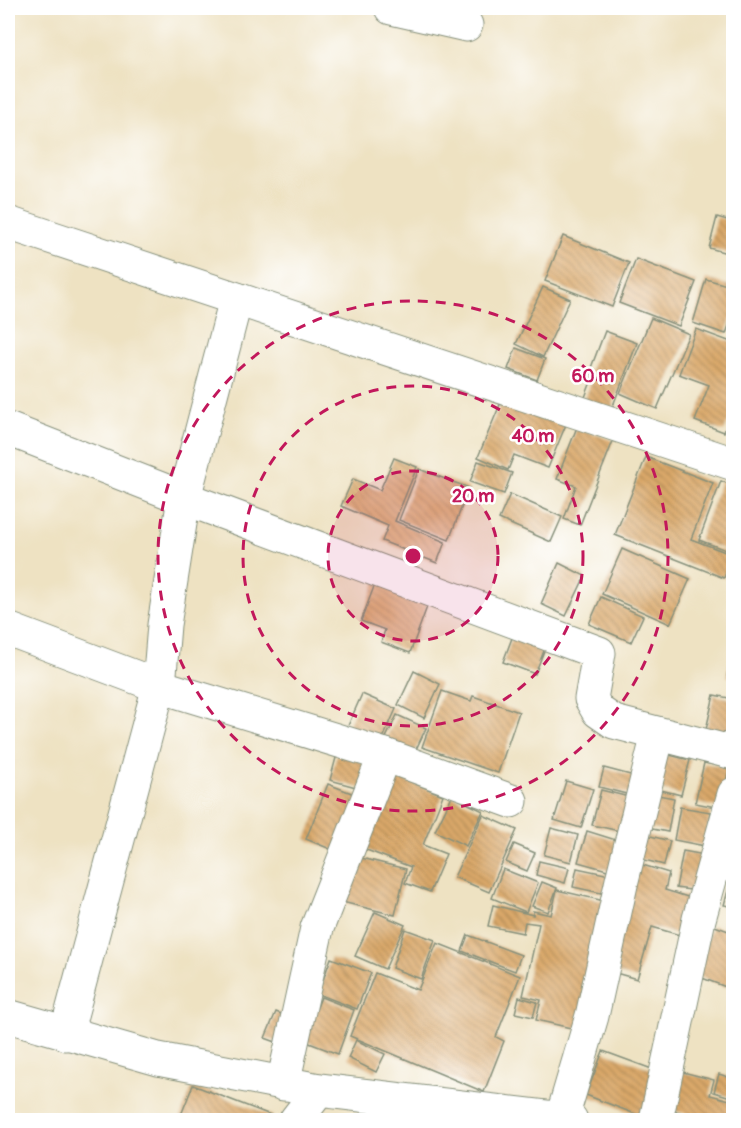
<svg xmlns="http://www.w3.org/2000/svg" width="741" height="1128" font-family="Pangolin,sans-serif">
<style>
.building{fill:url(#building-back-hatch)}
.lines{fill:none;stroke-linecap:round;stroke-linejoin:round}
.minor-casing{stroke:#86907b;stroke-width:35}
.minor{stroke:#fff;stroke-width:33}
.ring{fill:none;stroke:#c2185b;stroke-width:3;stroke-dasharray:10 8}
.centre{fill:#c2185b;stroke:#fff;stroke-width:3}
.ring-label{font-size:18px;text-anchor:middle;font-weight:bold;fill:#c2185b;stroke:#fff;stroke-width:5;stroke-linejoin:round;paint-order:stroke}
</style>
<defs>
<pattern id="building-back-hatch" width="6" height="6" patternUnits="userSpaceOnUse" patternTransform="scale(1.5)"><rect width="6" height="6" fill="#daa869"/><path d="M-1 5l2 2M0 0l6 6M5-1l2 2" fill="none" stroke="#b08a57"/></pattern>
</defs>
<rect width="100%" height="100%" fill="#fff"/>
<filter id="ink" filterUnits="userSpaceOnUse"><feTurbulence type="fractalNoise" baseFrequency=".0167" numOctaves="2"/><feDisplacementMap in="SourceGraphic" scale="12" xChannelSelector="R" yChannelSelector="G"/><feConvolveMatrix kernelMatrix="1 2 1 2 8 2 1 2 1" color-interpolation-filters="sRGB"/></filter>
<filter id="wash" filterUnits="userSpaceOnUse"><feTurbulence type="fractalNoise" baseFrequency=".008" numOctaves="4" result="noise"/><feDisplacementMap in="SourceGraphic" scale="24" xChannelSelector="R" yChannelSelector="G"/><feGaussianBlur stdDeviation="1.35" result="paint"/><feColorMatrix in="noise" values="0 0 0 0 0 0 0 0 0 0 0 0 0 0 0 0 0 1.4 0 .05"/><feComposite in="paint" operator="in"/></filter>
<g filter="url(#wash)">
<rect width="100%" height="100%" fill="#eee2c2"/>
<g id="blocks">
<!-- building -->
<g class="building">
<path d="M717,217L734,222V255L709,248Z"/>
<path d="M563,236L629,263L612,307L545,281Z"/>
<path d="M636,259L696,282L679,326L619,303Z"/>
<path d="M706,279L734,287V311L726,334L693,323Z"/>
<path d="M543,287L570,299L543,357L516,344Z"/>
<path d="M651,318L689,334L657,409L620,393Z"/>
<path d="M696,329L734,343V408L724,432L695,421L709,385L679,374Z"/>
<path d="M605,331L637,343L609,416L582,405L594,374L589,373Z"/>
<path d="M516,348L545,359L537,380L508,369Z"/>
<path d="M504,395L567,422L548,468L514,455L508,470L478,457Z"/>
<path d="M577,427L613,441L580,525L564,519L576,486L557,479Z"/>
<path d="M646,457L713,483L691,539L733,555L724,578L615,535Z"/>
<path d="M394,458L417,467L395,521L445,542L437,563L382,541L388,526L341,506L353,479L380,490Z"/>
<path d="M478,461L512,473L504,494L470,482Z"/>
<path d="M419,469L469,488L449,540L399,520Z"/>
<path d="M721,481L734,486V553L699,540Z"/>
<path d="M510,494L562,517L551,542L499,519Z"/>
<path d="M622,549L690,579L670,624L602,594Z"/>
<path d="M559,563L585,576L566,616L541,604Z"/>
<path d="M378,576L431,596L410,653L381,642L385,630L361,621Z"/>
<path d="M601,597L643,616L631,642L589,624Z"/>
<path d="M515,630L547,643L535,674L503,662Z"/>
<path d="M732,648H734V678L727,676Z"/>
<path d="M414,671L440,684L424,718L398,705Z"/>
<path d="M442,691L471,701L473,696L519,712L498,773L422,747Z"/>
<path d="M362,694L396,709L381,743L347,728Z"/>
<path d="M714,695L734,699L732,715H734V740L705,734Z"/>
<path d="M397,715L426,728L412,758L383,744Z"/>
<path d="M661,753L690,760L681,795L653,788Z"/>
<path d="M337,754L374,764L367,790L330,780Z"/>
<path d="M704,763L729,768L721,808L695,803Z"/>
<path d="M604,768L642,778L638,797L599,787Z"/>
<path d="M386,772L443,795L423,845L446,854L430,892L405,883L411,867L356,846Z"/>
<path d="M566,781L593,789L581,828L554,820Z"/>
<path d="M328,784L362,797L340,853L306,839Z"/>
<path d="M601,790L637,799L629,833L592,825Z"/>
<path d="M648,793L674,798L668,832L642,827Z"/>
<path d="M452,796L483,811L466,846L435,831Z"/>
<path d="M680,807L711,812L705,846L674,840Z"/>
<path d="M483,815L517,830L489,892L454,877Z"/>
<path d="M551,828L578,835L571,862L544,855Z"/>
<path d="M587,831L619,841L611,871L578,862Z"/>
<path d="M639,833L670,841L664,865L633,857Z"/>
<path d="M514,844L535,853L527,871L506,862Z"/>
<path d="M683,851L705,855L698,891L676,888Z"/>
<path d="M349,855L406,869L395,915L338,901Z"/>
<path d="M539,861L569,868L565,883L536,875Z"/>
<path d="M636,863L669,873L665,890L701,901L690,938L652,927L637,979L605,970Z"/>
<path d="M577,868L610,875L606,894L573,887Z"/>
<path d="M503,869L538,883L526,912L492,898Z"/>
<path d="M733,873H734V907L724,905Z"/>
<path d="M542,882L557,888L548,912L532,906Z"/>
<path d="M557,890L613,903L584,1031L536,1020L541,1000L523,996L539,924L525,922L523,933L488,926L493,905L533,915V911L551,915Z"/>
<path d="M375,912L405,925L385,969L355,956Z"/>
<path d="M712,925L734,933V967L726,987L694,975Z"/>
<path d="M405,929L435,940L421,979L392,968Z"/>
<path d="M468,935L521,955L515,971L462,951Z"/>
<path d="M437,943L520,976L496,1037L504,1041L484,1092L350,1036L375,973L418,990Z"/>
<path d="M331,958L371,973L357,1009L318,994Z"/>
<path d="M321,997L354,1010L338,1054L304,1041Z"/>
<path d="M519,997L537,1002L533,1017L515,1013Z"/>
<path d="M276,1012L294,1019L284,1045L265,1038Z"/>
<path d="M356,1040L385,1054L376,1072L348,1058Z"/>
<path d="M603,1051L660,1072L643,1117L586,1095Z"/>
<path d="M679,1071L714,1080L710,1095L734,1101V1120H709L668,1109Z"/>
<path d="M719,1074L734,1079V1098L714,1092Z"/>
<path d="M193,1085L273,1116L271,1120H179Z"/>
</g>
</g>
</g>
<g filter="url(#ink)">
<use href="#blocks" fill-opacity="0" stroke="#86907b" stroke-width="1.5"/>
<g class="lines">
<defs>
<g id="minor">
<path d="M391,8L466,25"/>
<path d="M8,223L734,464"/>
<path d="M8,429L184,498L599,653L591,699L598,711L614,722L734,753"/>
<path d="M8,629L159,686L385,755L511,801"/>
<path d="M8,1016L158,1059L319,1090L571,1120"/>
<path d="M66,1034L159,686L164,625L184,498L236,299"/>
<path d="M283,1084L317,928L385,755"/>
<path d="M562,1118L592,1016L622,880L658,734"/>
<path d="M296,1120L319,1090"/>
<path d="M656,1120L699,919L734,794"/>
</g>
</defs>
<!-- minor casing -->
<use href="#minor" class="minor-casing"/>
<!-- minor -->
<use href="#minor" class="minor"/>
</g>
</g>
<!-- distance rings -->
<circle cx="413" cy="556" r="85" fill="#c2185b" fill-opacity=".12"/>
<g class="ring">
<circle cx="413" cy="556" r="85"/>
<circle cx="413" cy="556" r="170"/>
<circle cx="413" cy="556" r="255"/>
</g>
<circle cx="413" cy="556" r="9" class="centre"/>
<g class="ring-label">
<text x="593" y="382">60 m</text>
<text x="533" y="442">40 m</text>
<text x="473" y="502">20 m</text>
</g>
<!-- margin -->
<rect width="741" height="1128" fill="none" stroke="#fff" stroke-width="30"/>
</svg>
